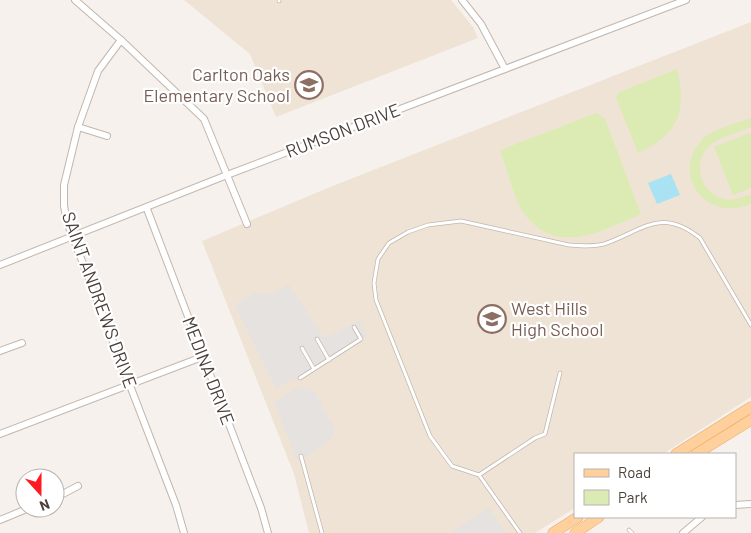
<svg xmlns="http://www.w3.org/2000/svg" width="751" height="533" font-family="Barlow,sans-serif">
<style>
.education{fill:#efe3d6}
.green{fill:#dcebb4}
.parking{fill:#e5e2e0}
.water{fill:#a8e2f3}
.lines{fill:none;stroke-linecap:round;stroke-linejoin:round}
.service-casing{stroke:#c2b7ae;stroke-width:4.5}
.minor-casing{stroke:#c2b7ae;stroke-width:8}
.primary-casing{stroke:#e8a968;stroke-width:11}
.service{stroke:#fff;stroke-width:3}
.minor{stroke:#fff;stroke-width:6}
.primary{stroke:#ffd09c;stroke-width:10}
.labels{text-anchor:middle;stroke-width:4.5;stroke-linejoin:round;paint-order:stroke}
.education-label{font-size:18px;fill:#785e54;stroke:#fff;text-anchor:end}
.street-label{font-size:18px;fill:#4b4039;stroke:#fff}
</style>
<rect width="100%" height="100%" fill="#f6f1ec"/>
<!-- education -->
<g class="education">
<path d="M184,0H451L473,27L478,38L276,117L250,54Z"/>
<path d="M751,22V397L663,454H575V508L535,533H309L294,474L202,241L330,187Z"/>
</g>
<!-- green -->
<g class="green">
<path d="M677,69C687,112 679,134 638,153L616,98L619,92Z"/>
<path d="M596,113L605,119L641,214C601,231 556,258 523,212C514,199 506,166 500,150Z"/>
<path d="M751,118V127C738,133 718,137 708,147C692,164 701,194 725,199C734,201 742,197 751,194V204C705,223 670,174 702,140C713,128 736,124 751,118Z"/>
<path d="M751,132V188L733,195L714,147Z"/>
</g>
<!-- parking -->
<g class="parking">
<path d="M289,284L324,338L359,321L367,336L306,377L291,380L276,389L235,305L254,293H272Z"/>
<path d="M298,387L313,390L335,430L329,441L298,462L274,402Z"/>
<path d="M489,508L505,533H449Z"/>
</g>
<!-- water -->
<path class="water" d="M671,174L680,195L657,204L648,183Z"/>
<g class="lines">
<defs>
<g id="service">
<path d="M279,1V0"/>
<path d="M317,339L329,360"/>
<path d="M302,348L314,369"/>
<path d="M300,378L361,339L354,327"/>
<path d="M301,456L322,533"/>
<path d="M479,475L535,438L545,434L560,373"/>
<path d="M629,530L632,533"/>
<path d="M520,533L479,475L452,466L430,436L376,300L374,283L378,259L389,243L408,232L428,225L461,221L569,245C581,246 592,247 604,244C643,231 660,206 700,238L751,325"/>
</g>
<g id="minor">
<path d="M75,0L121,40L204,119L247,224"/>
<path d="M462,0L481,24L505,69"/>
<path d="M121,40L98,71L78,127L64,185V206L67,222L176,505L184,533"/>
<path d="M78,127L107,136"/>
<path d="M147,209L261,508L268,533"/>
<path d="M0,265L227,175L686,0"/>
<path d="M0,351L22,343"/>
<path d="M0,434L202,357"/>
<path d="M55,498L78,486"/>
<path d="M735,505L751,504"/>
<path d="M0,520L29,508"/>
<path d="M683,533L702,517"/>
</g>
<g id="primary">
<path d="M676,454L751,407"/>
<path d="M696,454L751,420"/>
<path d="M553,533L578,517"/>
<path d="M575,533L599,517"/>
</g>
</defs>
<!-- service casing -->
<use href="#service" class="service-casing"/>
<!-- minor casing -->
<use href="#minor" class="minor-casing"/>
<!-- primary casing -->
<use href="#primary" class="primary-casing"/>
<!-- service -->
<use href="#service" class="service"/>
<!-- minor -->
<use href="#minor" class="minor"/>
<!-- primary -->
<use href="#primary" class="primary"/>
</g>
<!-- icons -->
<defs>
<symbol id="school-ring" viewBox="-11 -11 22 22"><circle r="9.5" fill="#fff" stroke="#8d6e63" stroke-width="1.5"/><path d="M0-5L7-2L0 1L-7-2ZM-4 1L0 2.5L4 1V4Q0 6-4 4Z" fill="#8d6e63"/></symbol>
</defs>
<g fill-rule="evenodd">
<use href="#school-ring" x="293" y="69" width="32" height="32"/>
<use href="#school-ring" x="476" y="303" width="32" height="32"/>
</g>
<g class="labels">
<!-- education labels -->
<g class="education-label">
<text x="290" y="81">Carlton Oaks<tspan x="290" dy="21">Elementary School</tspan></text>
<text x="511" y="315" text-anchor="start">West Hills<tspan x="511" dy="21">High School</tspan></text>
</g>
<!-- street labels -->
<g class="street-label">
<text transform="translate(343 131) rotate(-21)" y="6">RUMSON DRIVE</text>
<text transform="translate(99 300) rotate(70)" y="6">SAINT ANDREWS DRIVE</text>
<text transform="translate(208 371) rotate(69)" y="6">MEDINA DRIVE</text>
</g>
</g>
<!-- legend -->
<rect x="574" y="453" width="162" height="65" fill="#ffffff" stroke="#b7b3b0"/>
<rect x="584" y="469" width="25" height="8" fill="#ffd09c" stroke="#b7b3b0"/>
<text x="618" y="478" font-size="15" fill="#4b4039">Road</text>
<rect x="584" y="490" width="25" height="15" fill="#dcebb4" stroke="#b7b3b0"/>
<text x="618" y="503" font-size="15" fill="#4b4039">Park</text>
<!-- north arrow -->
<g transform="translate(40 493) rotate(159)"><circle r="24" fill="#ffffff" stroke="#b7b3b0"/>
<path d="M0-4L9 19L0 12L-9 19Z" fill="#ff1a23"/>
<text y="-8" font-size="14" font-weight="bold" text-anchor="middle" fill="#4b4039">N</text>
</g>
</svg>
